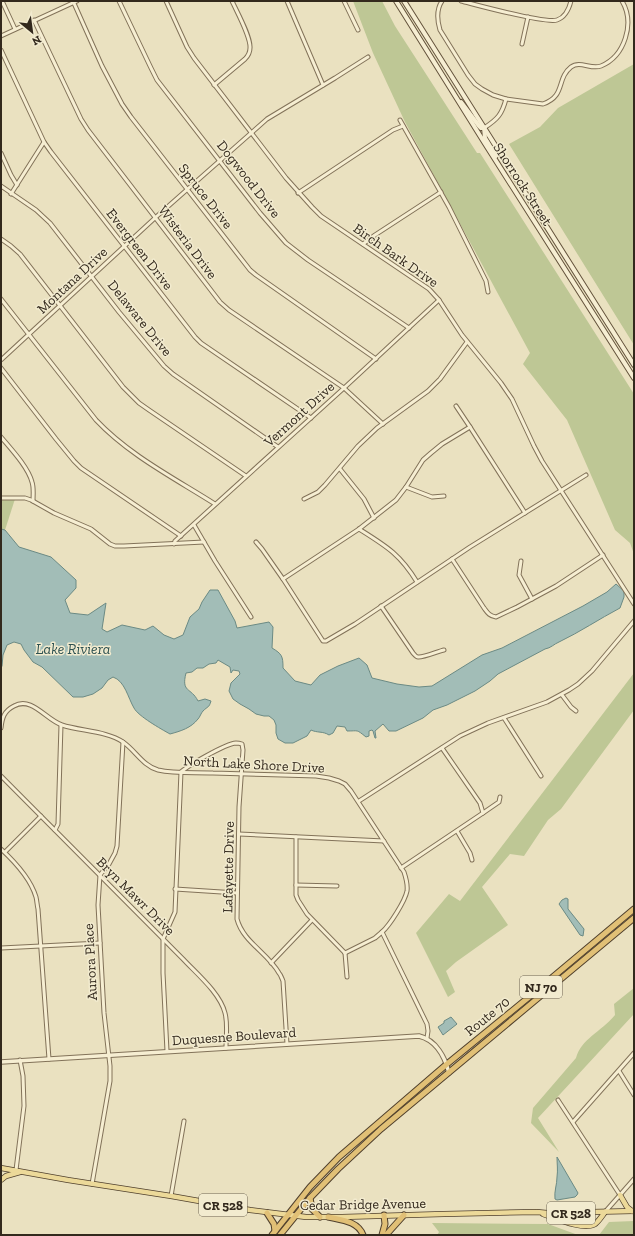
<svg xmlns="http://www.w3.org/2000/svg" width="635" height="1236" font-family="'Zilla Slab',serif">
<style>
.green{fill:#bec795}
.water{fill:#a2bdb7;stroke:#6b8a84}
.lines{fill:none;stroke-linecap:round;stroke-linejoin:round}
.minor-casing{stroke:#827259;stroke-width:5}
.tertiary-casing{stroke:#827259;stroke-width:5.5}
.secondary-casing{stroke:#64533c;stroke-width:6}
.primary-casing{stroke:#50402d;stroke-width:6}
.trunk-casing{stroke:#50402d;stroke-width:7}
.minor{stroke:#f6eed2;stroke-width:3}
.tertiary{stroke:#f6eed2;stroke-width:3.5}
.secondary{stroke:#f6eed2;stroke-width:4}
.primary{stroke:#ecd999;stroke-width:4.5}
.trunk{stroke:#e1c076;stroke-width:5}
.labels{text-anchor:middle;stroke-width:3;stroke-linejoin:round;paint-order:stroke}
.shield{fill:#f2ebcf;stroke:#6c6352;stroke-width:1}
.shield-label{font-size:13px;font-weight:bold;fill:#33291d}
.street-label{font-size:14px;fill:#33291d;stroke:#f2ebcf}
.water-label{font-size:15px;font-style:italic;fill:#2d5151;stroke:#f2ebcf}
</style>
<rect width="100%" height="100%" fill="#eae1c0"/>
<!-- green -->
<g class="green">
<path d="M353,1H382L395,26L477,153H480L634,394V554L630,543L615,530L567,420L523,364L530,353L405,122L373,53Z"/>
<path d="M634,64V345L509,144L540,127L558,108Z"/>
<path d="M1,497L15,499L5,530L1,529Z"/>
<path d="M634,673V710L561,809L548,820L524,856L510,854L482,887L508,925L456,962L446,971L455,992L448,997L416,933L449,894L460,901Z"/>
<path d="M634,988V1014L538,1118L559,1152L531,1123L533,1108L576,1058C581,1039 602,1031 615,1015L614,1004Z"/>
<path d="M634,1221V1235H599L609,1222Z"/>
<path d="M432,1223L548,1224L578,1235H437L439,1232Z"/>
</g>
<!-- water -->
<g class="water">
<path d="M1,529L5,530L19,547L51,557L76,580V588L65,600L70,613L88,615L106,603L102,629L107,632L122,625L145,630L153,626L164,635L174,639L183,635L190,617L199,609L202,602L210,590H218L235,621L237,628L269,622L273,627L272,648C282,654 283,656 283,668L295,681L311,685L320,675L338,666L359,658L367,665L372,678L397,684L419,687L432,686L482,655L502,648L583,606L607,592L616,584L624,591V597L620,608C599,619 580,632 559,642C554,644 551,648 545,649L498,674L490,681L475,691L447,705L433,710L423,718L396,731H389L383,724L375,731L376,738H375L373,731L372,730L369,731V736L366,737C356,729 359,731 347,731L345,727L337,726L333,733L329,735C323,731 317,733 311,730L307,736L293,743H285L278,739L276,733V725L274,720L269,716H264L256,714L249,709L240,704L233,699L229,691L231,683L240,674L239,671L233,670L231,673L230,667L218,660L216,663L209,664L203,668H197L192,672L186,673C181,693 191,687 198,701L205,699L211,701C209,708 208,706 203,711C201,713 200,717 198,719C191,728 181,731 170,734C161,729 138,716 134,708C128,698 125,681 113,677L108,680L102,688L93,694L83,697H73L42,667L33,662L24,650L21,644L14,642L7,645L3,655L2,666L1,668Z"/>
<path d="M566,898L568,899V909L584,929L583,936L580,935L559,904L562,900Z"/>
<path d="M451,1017L457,1024L443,1035L438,1027L444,1023V1021Z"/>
<path d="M557,1157L578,1193L577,1195L575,1197L557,1200L555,1199C554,1191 557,1185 557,1177C558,1170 557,1164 557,1157Z"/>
</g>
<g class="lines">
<defs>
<g id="minor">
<path d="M2,1L15,29"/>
<path d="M73,1L102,66L122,104L131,117L250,270L256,275L376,359"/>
<path d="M119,1L151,68L157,80L260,213L286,243L308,260L409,328"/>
<path d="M166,1L187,47L194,58L286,178L312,207L321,216L429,289L439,300L462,335L501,383L512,399L534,446L542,461L634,604"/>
<path d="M287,1L323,85"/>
<path d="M344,1L358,30"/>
<path d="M442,1C436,10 437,20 440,30L468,75L475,84L482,89L493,95L506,99"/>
<path d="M461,1C477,5 545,24 557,20C566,17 569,9 571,1"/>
<path d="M34,20L81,119L88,130L220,302L229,310L344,388L383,424"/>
<path d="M1,36L77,1"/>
<path d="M522,44L528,17"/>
<path d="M1,50L44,142L51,152L195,337L201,343L311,418"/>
<path d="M214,85L245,59C248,56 250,53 250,48C251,37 237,12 232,1"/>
<path d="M400,120L449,207L486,281L488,292"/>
<path d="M484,128C498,119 502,114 506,99L543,104C566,96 556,79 571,67C580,60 591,70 601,66C625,56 635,23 622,1"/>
<path d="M1,153L11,175L17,185"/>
<path d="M1,186L36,210L50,223L119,312L164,366L173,374L278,447"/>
<path d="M298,193L393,130L403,126"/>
<path d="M11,194L44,142"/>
<path d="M1,239L11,246L20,254L123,387L139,403L149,410L246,476"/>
<path d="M363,244L375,235L441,192"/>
<path d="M1,299L96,420C129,455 174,478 215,504"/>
<path d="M1,360L156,217L267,119L335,78L368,57"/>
<path d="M1,368L56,439L74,461L81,468L181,536"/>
<path d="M456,406L470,427L525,513"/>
<path d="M1,437C11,449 28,467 32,482C34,488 33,495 33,501"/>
<path d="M340,469L364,499L374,518"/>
<path d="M406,487L432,497L444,496"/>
<path d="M1,498H25L31,500L54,513L91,529L110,544L115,546H124L204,542"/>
<path d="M304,499L318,492L325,485L358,446L377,428L428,391L440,379L467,342"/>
<path d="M194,525L215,561L251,617"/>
<path d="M359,529C386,546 400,554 417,582"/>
<path d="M256,542L262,549L283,579L321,638L323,641H326L355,624L470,547L586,475"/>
<path d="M174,544L175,541L344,388L439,300"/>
<path d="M452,559L484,608C487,612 489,616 496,617L517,607L556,586L603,555"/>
<path d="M521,561L519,575L532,599"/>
<path d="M283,579L359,529L396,500L406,487L423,460L431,453L442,444L470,427"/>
<path d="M381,606L413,653C414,654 416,657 418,657C422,658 439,651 444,650"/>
<path d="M562,695L571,707L576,711"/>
<path d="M504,718L541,776"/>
<path d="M1,728C2,718 4,711 14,706C32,696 46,720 62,725C80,731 107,731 123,742C135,750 143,766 158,770C176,774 195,772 213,773C247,774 282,775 316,776L329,778L339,781L345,784L351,791L404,872C406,878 408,884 407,891C405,901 390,925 382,932L427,1024L428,1031L427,1038"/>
<path d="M1,776L183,959C197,974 220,993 225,1013C228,1024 226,1036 226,1048"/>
<path d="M359,801L460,736L488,723L547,702L569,690L578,684L592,671L634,621"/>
<path d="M483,813L499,802L500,797"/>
<path d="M55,830L58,824L61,725"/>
<path d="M457,831L470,853L472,860"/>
<path d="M239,834L384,841"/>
<path d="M296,837V895L298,900L307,914L345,953"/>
<path d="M1,849C14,861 31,880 36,897C37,901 37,905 38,909L49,1059"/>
<path d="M5,852L41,816"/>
<path d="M401,868L483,813L480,803L442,748"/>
<path d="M296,885L337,886"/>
<path d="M175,889L237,893"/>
<path d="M1,948L100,943"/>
<path d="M345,953L375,938L382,932"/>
<path d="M345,953L347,977"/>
<path d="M271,963L312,920"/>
<path d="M167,1051L163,973V939L175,912L181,772C189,765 225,744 236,743C239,743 239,743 242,744L243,750L239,807L237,919C243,942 268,953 279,973C281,975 282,979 283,981L287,1044"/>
<path d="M619,1071L634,1095"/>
<path d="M558,1100L620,1195"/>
<path d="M573,1122L634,1053"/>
<path d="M16,1170L24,1106L23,1076L20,1060"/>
<path d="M92,1184L110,1081V1066L104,1013L98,905L100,875L109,864L115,853L117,846L123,742"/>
<path d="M171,1196L184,1121"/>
<path d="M605,1212L634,1179"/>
</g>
<path id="tertiary" d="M1,1062L419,1036C436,1040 445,1057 449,1073"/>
<g id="secondary">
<path d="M396,1L484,142L634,378"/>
<path d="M404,1L634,365"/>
<path d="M461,102L479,126L481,128H484"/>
<path d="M484,128L485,138L496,156"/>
</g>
<g id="primary">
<path d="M1,1168L68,1180L171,1196L250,1210L306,1217H342L444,1214L537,1212L547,1213L634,1211"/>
<path d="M1,1180L6,1176L20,1172"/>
<path d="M620,1195L627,1207L632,1211"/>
<path d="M543,1214C555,1218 584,1231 595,1224C599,1221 602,1216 605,1212"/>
</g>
<g id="trunk">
<path d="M310,1198L312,1209L320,1217"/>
<path d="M267,1213L274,1224L275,1231"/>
<path d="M328,1217C341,1220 358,1221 363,1235"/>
<path d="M272,1235L310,1187L339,1157L447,1064L529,997L634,909"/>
<path d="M280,1235L310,1198L338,1169L381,1129L634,918"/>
<path d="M382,1235L385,1224L384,1215"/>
<path d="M386,1235L404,1215"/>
</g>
</defs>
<!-- minor casing -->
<use href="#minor" class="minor-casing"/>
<!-- tertiary casing -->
<use href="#tertiary" class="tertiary-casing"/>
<!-- secondary casing -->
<use href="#secondary" class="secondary-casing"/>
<!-- primary casing -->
<use href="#primary" class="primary-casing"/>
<!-- trunk casing -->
<use href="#trunk" class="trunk-casing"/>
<!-- minor -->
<use href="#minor" class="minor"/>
<!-- tertiary -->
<use href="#tertiary" class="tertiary"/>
<!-- secondary -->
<use href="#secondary" class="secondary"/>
<!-- primary -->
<use href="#primary" class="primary"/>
<!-- trunk -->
<use href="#trunk" class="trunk"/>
</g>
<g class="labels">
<!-- shield labels -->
<g class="shield">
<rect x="520" y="976" width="42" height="22" rx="3"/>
<rect x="199" y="1194" width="48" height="22" rx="3"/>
<rect x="547" y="1202" width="48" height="22" rx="3"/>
</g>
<g class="shield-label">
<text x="541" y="992">NJ 70</text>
<text x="223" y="1210">CR 528</text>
<text x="571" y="1218">CR 528</text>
</g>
<!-- street labels -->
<g class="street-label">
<text transform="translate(249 179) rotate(52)" y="5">Dogwood Drive</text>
<text transform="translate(523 184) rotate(57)" y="5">Shorrock Street</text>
<text transform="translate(206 196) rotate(52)" y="5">Spruce Drive</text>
<text transform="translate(188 242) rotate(53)" y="5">Wisteria Drive</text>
<text transform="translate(140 249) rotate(52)" y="5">Evergreen Drive</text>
<text transform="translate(396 255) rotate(35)" y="5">Birch Bark Drive</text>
<text transform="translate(72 280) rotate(-43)" y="5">Montana Drive</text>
<text transform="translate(140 318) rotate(51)" y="5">Delaware Drive</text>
<text transform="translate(299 414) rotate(-42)" y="5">Vermont Drive</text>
<text transform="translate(254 764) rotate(3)" y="5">North Lake Shore Drive</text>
<text transform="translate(228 867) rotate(-89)" y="5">Lafayette Drive</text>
<text transform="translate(136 896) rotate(45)" y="5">Bryn Mawr Drive</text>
<text transform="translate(90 962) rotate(-93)" y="5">Aurora Place</text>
<text transform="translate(487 1016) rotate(-39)" y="5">Route 70</text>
<text transform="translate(234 1036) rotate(-4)" y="5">Duquesne Boulevard</text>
<text transform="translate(363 1204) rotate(-1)" y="5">Cedar Bridge Avenue</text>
</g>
<!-- water labels -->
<g class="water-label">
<text x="73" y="654">Lake Riviera</text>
</g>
</g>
<!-- border -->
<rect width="635" height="1236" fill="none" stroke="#33291d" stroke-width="4"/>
<!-- north arrow -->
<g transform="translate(32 32) rotate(151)" stroke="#f2ebcf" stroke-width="3" paint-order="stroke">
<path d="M0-3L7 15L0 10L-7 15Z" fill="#33291d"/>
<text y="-6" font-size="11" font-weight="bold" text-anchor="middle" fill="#33291d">N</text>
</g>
</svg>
